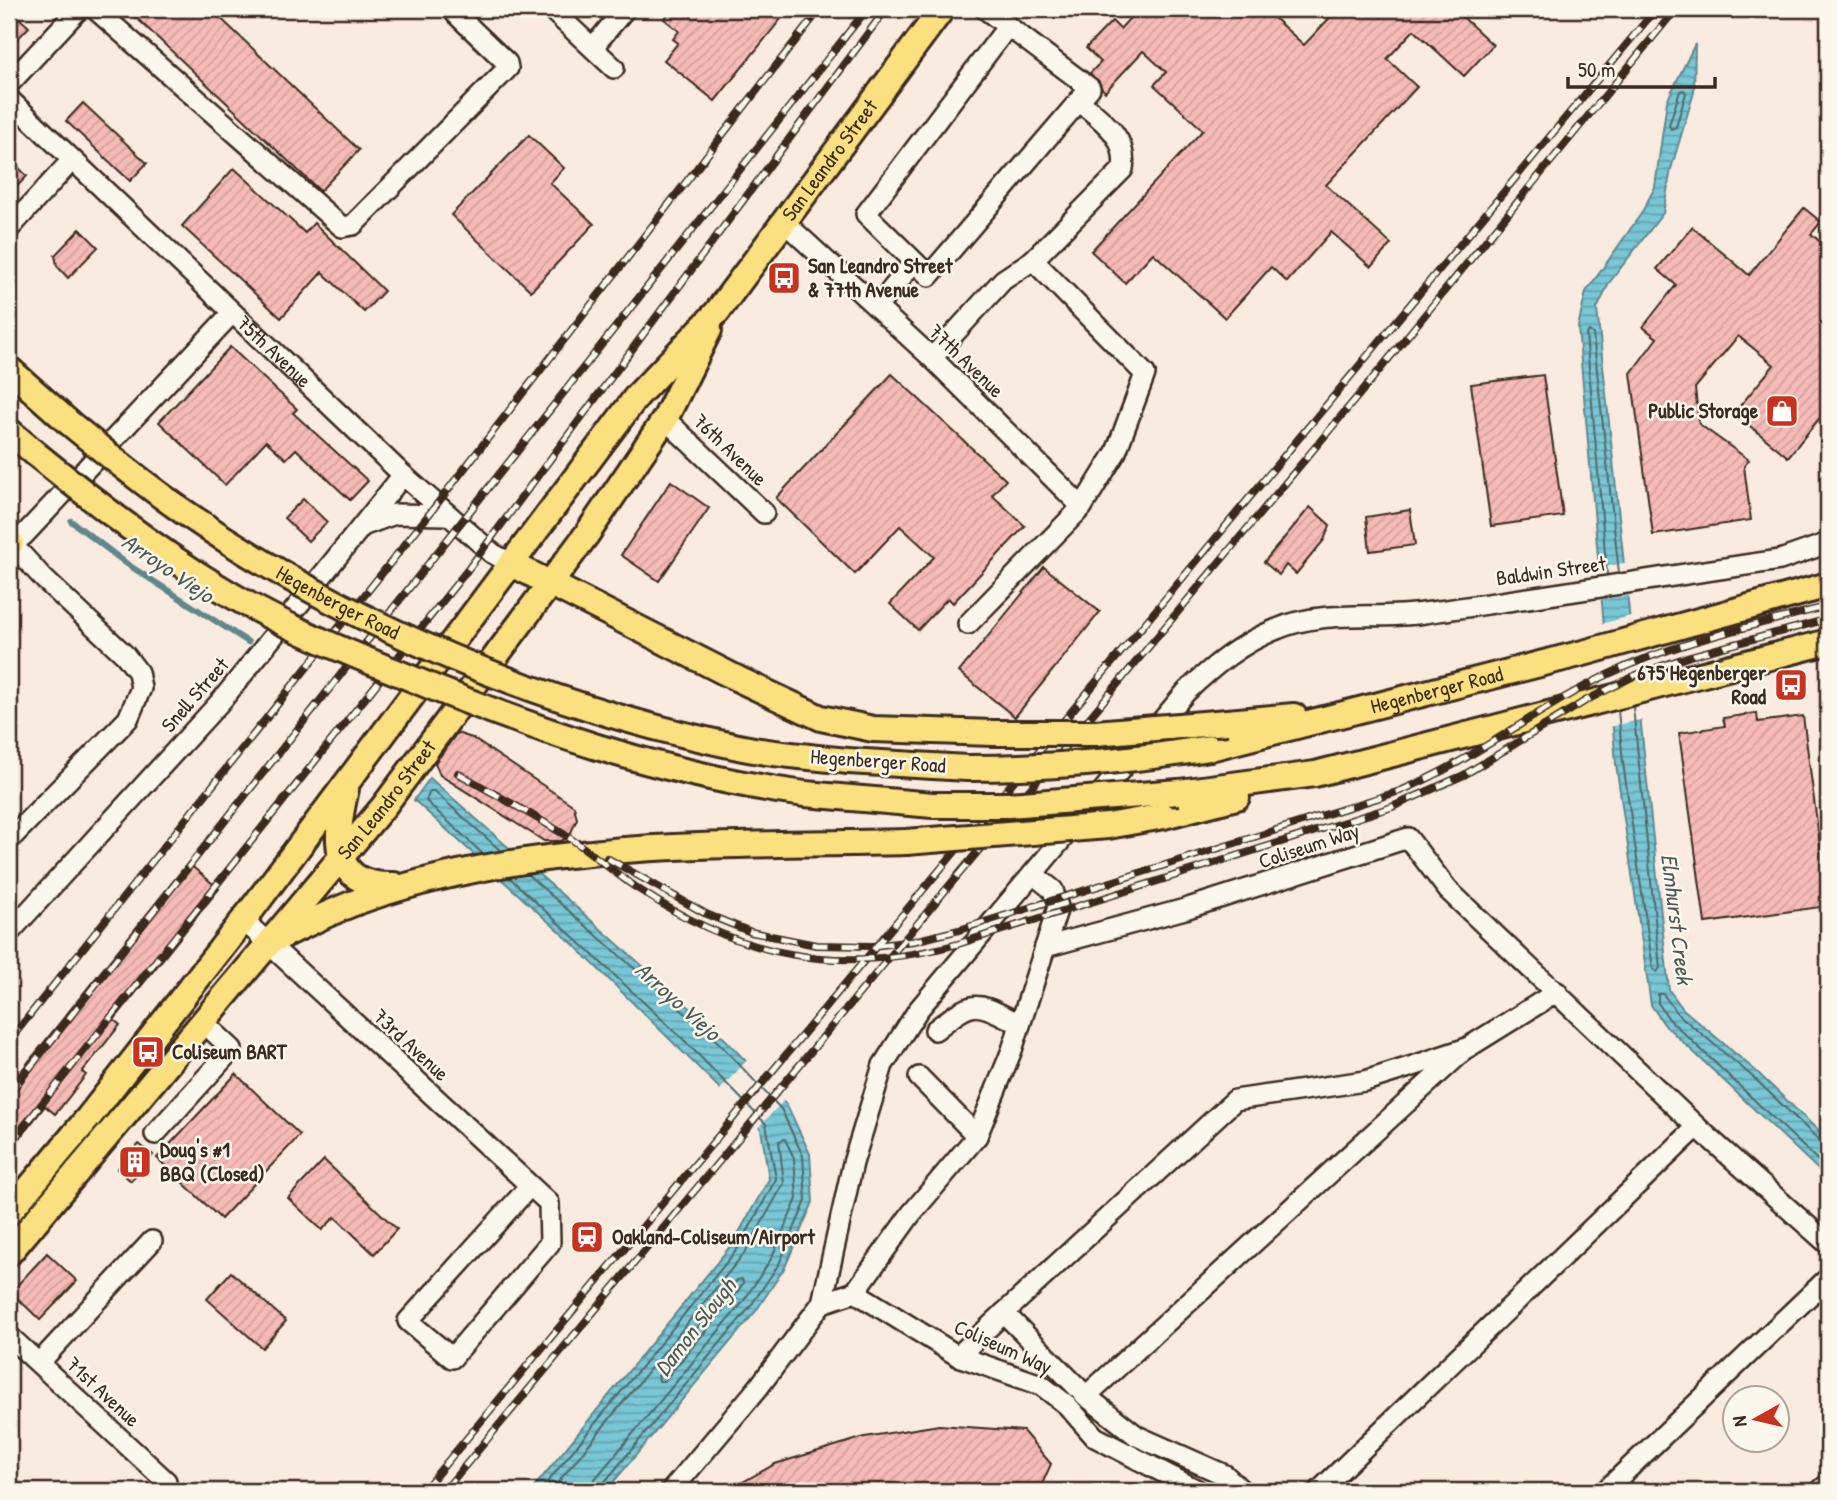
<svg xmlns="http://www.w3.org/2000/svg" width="1837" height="1500" font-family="'Patrick Hand',sans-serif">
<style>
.water{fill:url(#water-rules);stroke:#60888c;stroke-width:2}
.pier{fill:#faebe1}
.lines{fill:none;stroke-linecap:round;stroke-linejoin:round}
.shore{stroke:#536968;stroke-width:2}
.stream{stroke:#60888c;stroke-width:6}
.building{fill:url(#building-hatch);stroke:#3b2a1e;stroke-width:2}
.minor-casing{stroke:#3b2a1e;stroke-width:24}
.major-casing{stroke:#3b2a1e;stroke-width:30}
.minor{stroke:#fbf7ec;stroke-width:19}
.major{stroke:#fbe080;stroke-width:24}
.rail-casing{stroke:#3b2a1e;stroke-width:8}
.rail{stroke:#fbf7ec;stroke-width:5;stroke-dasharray:16;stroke-linecap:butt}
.major-bridge-casing{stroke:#3b2a1e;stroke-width:30;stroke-linecap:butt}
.major-bridge{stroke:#fbe080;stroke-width:24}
.labels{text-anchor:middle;stroke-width:5;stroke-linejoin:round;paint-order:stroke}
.street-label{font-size:21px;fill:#3b2a1e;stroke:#fbf7ec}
.poi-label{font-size:21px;font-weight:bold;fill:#3b2a1e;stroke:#fbf7ec;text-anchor:start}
.water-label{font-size:23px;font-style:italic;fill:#4d5955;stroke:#fbf7ec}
</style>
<defs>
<pattern id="water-rules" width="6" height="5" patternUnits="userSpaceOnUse" patternTransform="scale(1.75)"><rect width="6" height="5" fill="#78c7d6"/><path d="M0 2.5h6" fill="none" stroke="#64a2ad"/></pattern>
<pattern id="building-hatch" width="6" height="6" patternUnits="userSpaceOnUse" patternTransform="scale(1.75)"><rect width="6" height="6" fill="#f6bab7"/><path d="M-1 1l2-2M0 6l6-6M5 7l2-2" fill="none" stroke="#d4a09d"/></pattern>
</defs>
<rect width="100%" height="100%" fill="#faebe1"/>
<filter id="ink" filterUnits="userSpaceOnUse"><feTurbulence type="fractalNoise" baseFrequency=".0143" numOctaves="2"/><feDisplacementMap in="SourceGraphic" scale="14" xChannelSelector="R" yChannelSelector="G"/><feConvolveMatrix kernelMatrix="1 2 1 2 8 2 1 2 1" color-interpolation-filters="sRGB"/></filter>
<g filter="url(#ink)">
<!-- water -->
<g class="water">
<path d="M1695,44L1694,92L1671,169L1663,213L1609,283L1597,309L1669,990L1683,1009L1757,1072L1828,1140V1179L1664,1024L1651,1005L1616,764L1578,327L1586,292L1641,214L1655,187L1667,101Z"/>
<path d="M430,778L724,1038L787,1105L810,1154L813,1202L785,1267L756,1311L606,1491H531L733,1243L769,1179L761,1129L572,943L414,800Z"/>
</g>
<!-- pier -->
<g class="pier">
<path d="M1629,562L1632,595L1599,600L1596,568Z"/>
<path d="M1634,615L1645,719L1609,727L1601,624Z"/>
<path d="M748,1059L786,1098L757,1129L719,1091Z"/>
</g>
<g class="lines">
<!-- shore -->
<g class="shore">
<path d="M1684,90L1686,93L1676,127L1671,129L1669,125L1680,91Z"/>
<path d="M1607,575L1586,334L1589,331L1593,334L1619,573"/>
<path d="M1618,710L1623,763L1653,969L1657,972L1660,968L1633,707"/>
<path d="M483,854L426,801L430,791H434L501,851"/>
<path d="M528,875L719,1043L781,1109L803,1156L806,1201L779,1264L750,1307L603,1484L601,1491"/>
<path d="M510,878L683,1039L766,1124L776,1179L739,1247L540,1491"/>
<path d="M1828,1144L1821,1142L1753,1077L1678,1014L1663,994H1658V1003L1669,1019L1828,1170"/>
<path d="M742,1279L743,1283L735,1296L664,1381H659L658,1376L737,1280Z"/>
<path d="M551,1491L746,1251L784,1183L779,1141L785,1139L794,1158L797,1199L771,1259L743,1302L595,1479L592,1491"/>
</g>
<!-- stream -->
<path class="stream" d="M71,521L127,564L248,642"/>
</g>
<!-- building -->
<g class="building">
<path d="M9,9L29,27L9,48Z"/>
<path d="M127,9H211L359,150L320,191Z"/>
<path d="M673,9H682L691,16L697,9H789L715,101L664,60L678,43L673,39L679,31L664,19Z"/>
<path d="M1138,9H1264L1304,45L1338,9H1454L1493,45L1464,76L1414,30L1387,59L1417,87L1326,185L1391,244L1371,267L1331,232L1287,282L1271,267L1225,318L1153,253L1125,283L1091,251L1203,130L1154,85L1166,72L1143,51L1105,92L1090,73L1101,62L1086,48L1112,21L1120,29Z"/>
<path d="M83,103L147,163L130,181L66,121Z"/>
<path d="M529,135L564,168L550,183L594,224L531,291L451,215Z"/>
<path d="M9,158L27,176L9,195Z"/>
<path d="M234,168L305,233L314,223L384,291L364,312L322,272L281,318L182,226Z"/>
<path d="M1804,208L1821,222L1811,234L1828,248V408L1788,457L1734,413L1774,365L1738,336L1695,388L1699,424L1749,460L1744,466L1751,520L1653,535L1631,373L1657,338L1643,327L1676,285L1657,269L1692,227L1749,275Z"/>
<path d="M80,229L98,247L68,278L57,266L55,255Z"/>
<path d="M230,347L297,409L293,413L368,481L350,500L296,449L286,459L266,441L225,485L159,422Z"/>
<path d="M892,374L1006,480L992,495L1025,526L953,603L948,598L918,630L890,604L934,557L900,526L855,574L776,498Z"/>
<path d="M1543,375L1563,516L1491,526L1471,384Z"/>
<path d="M671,481L709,508L659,581L621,555Z"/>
<path d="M303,499L327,522L308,541L284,518Z"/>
<path d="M1310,507L1330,525L1324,540L1296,574L1286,565L1279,575L1264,562Z"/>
<path d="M1410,510L1415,545L1370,551L1366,517Z"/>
<path d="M1044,567L1100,612L1015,717L959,672Z"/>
<path d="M1757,713L1758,722L1803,716L1828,906L1705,923L1679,733L1725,726L1723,718Z"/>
<path d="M457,733L472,738L574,806L577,819L569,837L561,841H544L440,775L435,763Z"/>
<path d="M188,863L219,889L114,1020L120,1025L82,1072L86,1075L61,1107L55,1114L45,1106L9,1152V1086Z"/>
<path d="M236,1074L300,1135L221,1219L157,1158Z"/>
<path d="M139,1144L153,1155L131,1181L117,1169Z"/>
<path d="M324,1160L397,1229L374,1254L335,1217L322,1230L288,1198Z"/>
<path d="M47,1253L77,1281L40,1320L11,1292Z"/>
<path d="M231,1272L286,1321L262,1348L207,1299Z"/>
<path d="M939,1425L1023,1431L1051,1464L1039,1491H727L775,1464L865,1437Z"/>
</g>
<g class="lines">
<defs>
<g id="minor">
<path d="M95,9L342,227L353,225L508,68L507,63L456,14V9"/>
<path d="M551,9L614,68"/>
<path d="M985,9L1090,88L929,276L866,214L1008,26"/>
<path d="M593,47L625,9"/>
<path d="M9,84L79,9"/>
<path id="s1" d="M9,99L403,475L492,553L512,564"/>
<path d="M784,222L932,358L1082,507"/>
<path d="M9,229L72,160"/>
<path d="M1033,260L1123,169C1128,136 1101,120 1079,101"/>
<path d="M877,307L914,262"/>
<path d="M932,358L1003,280L1033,260L1145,374L1116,452L1082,507L968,624"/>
<path d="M665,419L764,513"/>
<path d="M362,526L395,514L446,515"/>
<path d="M9,546L24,535L232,313"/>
<path d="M9,840L128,719L141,688L138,672L125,655L44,579L11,543"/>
<path d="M243,920L549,1203L550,1243L452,1358L408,1321L530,1186"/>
<path d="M9,933L222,700L403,475"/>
<path d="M1045,947L1185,909L1408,838L1448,890L1697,1127L1828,1244"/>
<path d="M935,1030C976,998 974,1001 1020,1024"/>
<path d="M919,1077L977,1136"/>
<path d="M155,1134L232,1049L203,1022"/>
<path d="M855,1292L911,1214L977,1136L1012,1050L1058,907L1053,890L1033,874"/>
<path d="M822,1303L853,1163L883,1065L918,1010L1186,692C1213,666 1241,643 1277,629C1324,609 1375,620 1424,613C1543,597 1661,577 1780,560L1828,543"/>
<path d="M9,1336L166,1481"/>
<path d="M958,1356L1004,1313"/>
<path d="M39,1363L152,1241"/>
<path d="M1086,1396L1004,1313L1235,1100L1365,1081L1416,1065L1467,1048L1557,992"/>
<path d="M671,1491L758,1388L822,1303L855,1292L958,1356L1041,1385L1067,1405L1095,1437L1199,1491"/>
<path d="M1242,1491L1225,1475L1137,1436L1086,1396L1460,1054"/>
<path d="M1319,1491L1697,1127"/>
<path d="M1605,1491L1828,1278"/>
<path d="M1820,1491L1828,1484"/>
</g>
<g id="major">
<path d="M9,369L67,421"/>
<path d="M9,431L36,454"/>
<path d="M9,541L11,543"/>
<path d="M512,564L738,679L821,718L873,729L993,733"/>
<path d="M1227,722L1294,716"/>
<path id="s2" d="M1210,748L1587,652L1828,585"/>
<path d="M848,761L967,768"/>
<path d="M346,789C335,836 328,887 394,885"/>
<path d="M1179,792L1315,774L1828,642"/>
<path d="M805,794L933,805"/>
<path d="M1164,816L1237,797"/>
<path d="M278,938C307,924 335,909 365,899C538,839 726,846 906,842"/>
<path id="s3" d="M9,1212L88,1118L252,909L637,396L717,312L942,9"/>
<path id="s4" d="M9,1253L384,806L587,534L665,419L709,330"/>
</g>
</defs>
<!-- minor casing -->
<use href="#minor" class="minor-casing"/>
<!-- major casing -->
<use href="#major" class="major-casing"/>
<!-- minor -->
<use href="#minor" class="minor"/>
<!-- major -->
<use href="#major" class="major"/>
<defs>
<g id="rail">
<path d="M458,773C494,794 532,814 568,837C593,853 615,874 640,890C742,958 839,976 958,944L1392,807L1464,775L1587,700L1636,675L1690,656L1828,619"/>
<path d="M607,858L706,914L751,932L816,945L872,946L914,941L959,930L1400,791C1475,760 1537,708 1609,674C1679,641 1754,626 1828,606"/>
<path d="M9,1041L430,513L820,9"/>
<path d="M9,1094L867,9"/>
<path d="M9,1145L469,568L886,9"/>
<path d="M423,1491L1656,9"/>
<path d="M444,1491L1368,384L1676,9"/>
</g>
</defs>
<!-- rail casing -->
<use href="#rail" class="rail-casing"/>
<!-- rail -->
<use href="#rail" class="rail"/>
<defs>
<g id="major-bridge">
<path id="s5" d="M67,421C105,452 143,484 184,512C349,625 547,708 743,748C777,755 813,757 848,761"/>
<path d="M36,454C94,501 152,547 215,585C272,621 334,647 396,672C528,728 663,775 805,794"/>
<path d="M993,733H1095L1227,722"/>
<path d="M967,768C1049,768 1129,761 1210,748"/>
<path d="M933,805H1008L1179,792"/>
<path d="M906,842L1108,826L1164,816"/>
</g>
</defs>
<!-- major-bridge casing -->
<use href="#major-bridge" class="major-bridge-casing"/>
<!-- major-bridge -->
<use href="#major-bridge" class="major-bridge"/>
</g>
</g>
<!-- icons -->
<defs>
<symbol id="bus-square" viewBox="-11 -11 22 22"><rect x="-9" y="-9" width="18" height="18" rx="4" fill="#c8321e" stroke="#fbf7ec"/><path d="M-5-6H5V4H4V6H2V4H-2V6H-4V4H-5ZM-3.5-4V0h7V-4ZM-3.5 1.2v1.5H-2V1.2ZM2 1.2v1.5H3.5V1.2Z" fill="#fff"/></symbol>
<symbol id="shop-square" viewBox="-11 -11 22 22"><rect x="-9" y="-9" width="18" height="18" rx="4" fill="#c8321e" stroke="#fbf7ec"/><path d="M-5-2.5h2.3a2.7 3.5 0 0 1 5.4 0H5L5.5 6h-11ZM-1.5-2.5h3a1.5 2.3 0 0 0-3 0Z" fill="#fff"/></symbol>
<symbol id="building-square" viewBox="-11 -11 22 22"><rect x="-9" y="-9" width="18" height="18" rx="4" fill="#c8321e" stroke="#fbf7ec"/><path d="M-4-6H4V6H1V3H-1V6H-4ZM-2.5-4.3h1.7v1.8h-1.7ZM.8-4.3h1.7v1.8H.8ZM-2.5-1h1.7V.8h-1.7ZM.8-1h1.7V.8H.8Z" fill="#fff"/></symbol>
<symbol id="station-square" viewBox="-11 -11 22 22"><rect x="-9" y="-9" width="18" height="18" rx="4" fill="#c8321e" stroke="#fbf7ec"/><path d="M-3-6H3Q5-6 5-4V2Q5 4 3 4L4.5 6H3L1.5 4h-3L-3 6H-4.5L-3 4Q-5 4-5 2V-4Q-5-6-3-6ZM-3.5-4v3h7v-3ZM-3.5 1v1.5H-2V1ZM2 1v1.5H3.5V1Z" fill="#fff"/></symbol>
</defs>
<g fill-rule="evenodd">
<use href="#bus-square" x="765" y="259" width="38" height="38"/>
<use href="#shop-square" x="1763" y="392" width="38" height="38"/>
<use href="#bus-square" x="1772" y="666" width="38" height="38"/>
<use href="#bus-square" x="129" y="1033" width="38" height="38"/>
<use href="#building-square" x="116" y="1143" width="38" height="38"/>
<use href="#station-square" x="568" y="1218" width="38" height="38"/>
</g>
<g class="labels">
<!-- street labels -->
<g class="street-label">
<text dy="7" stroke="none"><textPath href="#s3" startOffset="1335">San Leandro Street</textPath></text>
<text dy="7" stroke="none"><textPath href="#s1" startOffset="366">75th Avenue</textPath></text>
<text transform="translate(966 361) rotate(44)" y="7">77th Avenue</text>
<text transform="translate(730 450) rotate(44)" y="7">76th Avenue</text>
<text transform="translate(1551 571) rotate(-8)" y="7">Baldwin Street</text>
<text dy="7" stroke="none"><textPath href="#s5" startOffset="327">Hegenberger Road</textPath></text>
<text dy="7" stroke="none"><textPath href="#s2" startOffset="234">Hegenberger Road</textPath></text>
<text transform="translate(195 695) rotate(-49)" y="7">Snell Street</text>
<text transform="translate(878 761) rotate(4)" y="7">Hegenberger Road</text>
<text dy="7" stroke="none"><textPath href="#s4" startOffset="590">San Leandro Street</textPath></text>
<text transform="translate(1309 846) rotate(-18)" y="7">Coliseum Way</text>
<text transform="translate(411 1045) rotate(43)" y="7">73rd Avenue</text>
<text transform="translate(1003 1347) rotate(24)" y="7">Coliseum Way</text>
<text transform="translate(103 1392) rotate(43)" y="7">71st Avenue</text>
</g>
<!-- poi labels -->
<g class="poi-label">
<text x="808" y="273">San Leandro Street<tspan x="808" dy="24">&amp; 77th Avenue</tspan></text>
<text x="1758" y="418" text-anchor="end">Public Storage</text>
<text x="1766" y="680" text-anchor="end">675 Hegenberger<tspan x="1766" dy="24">Road</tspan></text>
<text x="172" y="1059">Coliseum BART</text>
<text x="160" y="1157">Doug's #1<tspan x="160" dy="24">BBQ (Closed)</tspan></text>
<text x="612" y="1244">Oakland-Coliseum/Airport</text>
</g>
<!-- water labels -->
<g class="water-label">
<text transform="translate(168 568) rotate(34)" y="8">Arroyo Viejo</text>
<text transform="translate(1677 919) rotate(83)" y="8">Elmhurst Creek</text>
<text transform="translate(678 1001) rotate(42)" y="8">Arroyo Viejo</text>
<text transform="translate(695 1327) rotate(-52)" y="8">Damon Slough</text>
</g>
</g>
<!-- margin -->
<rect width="1837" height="1500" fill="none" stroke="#fbf7ec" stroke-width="35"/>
<rect x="18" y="18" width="1802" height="1465" fill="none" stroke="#3b2a1e" stroke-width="2.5" filter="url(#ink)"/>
<!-- north arrow -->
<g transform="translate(1756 1419) rotate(262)"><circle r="33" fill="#fbf7ec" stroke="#aea59a" stroke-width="2"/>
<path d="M0-5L12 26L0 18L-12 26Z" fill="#c8321e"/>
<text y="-10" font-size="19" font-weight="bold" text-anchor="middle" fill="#3b2a1e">N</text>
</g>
<!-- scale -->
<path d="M1568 77v10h147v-10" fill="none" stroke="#3b2a1e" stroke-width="3.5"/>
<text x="1578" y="77" font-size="21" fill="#3b2a1e" stroke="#fbf7ec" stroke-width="5" paint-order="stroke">50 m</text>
</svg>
